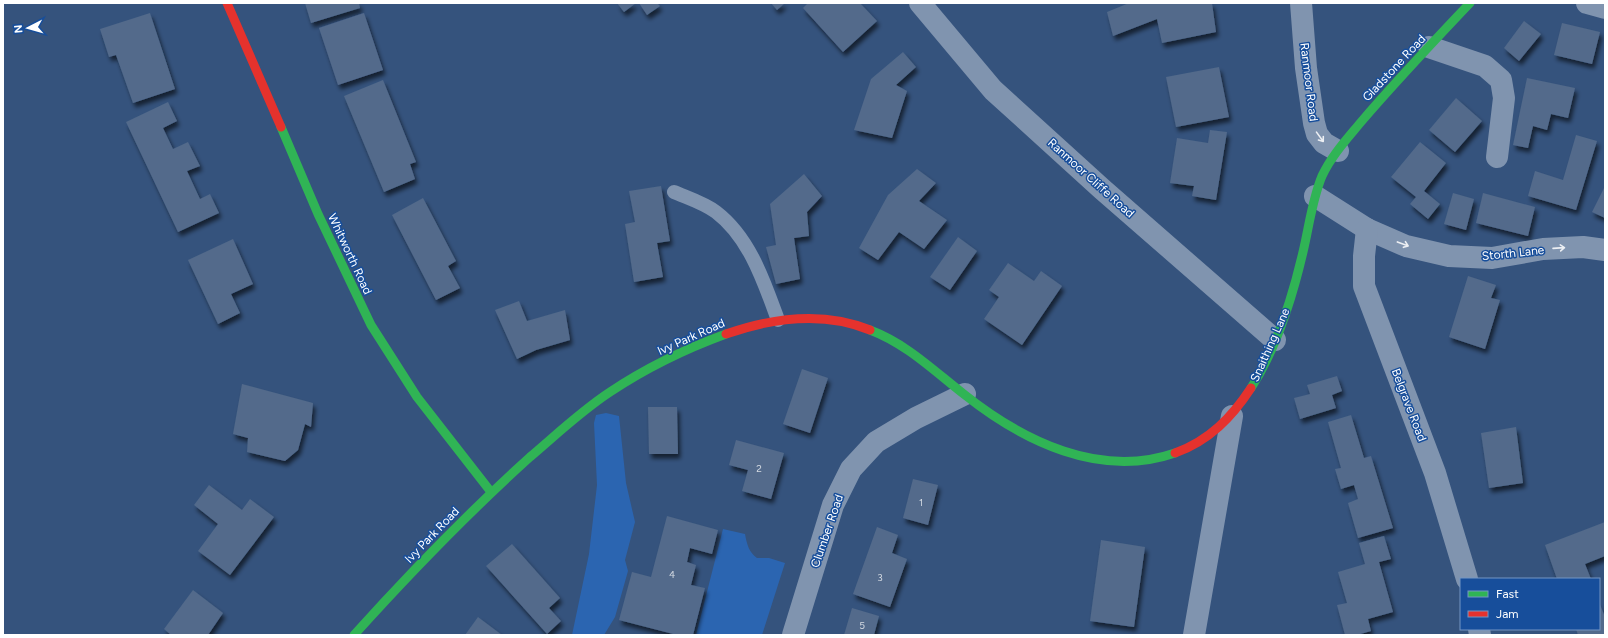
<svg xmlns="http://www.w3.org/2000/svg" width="1608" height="638" font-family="Figtree,sans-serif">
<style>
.green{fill:#2b65b1}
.building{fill:#526a8b;filter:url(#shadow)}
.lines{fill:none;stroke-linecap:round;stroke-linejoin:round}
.lane{stroke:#8094af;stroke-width:14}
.street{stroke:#8094af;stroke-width:22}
.fast{stroke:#30b455;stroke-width:9}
.jam{stroke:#e5322d;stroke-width:9}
.oneway{stroke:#eceff3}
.labels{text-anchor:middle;stroke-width:3;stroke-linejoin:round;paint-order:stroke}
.number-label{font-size:10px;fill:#d4dae2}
.street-label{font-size:12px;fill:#fff;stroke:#174e9b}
</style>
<defs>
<filter id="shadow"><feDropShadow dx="2.5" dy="4.5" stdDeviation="2" flood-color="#0009"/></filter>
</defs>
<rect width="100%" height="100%" fill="#35537d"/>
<!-- green -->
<g class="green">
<path d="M606,413L619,416L626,483L635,522L625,560L628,571L615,617L604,635H572L589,554L597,485L594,423L596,415Z"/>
<path d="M723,529L745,534C747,545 749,552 757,558H769L785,563L762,635H696Z"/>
</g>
<!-- building -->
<g class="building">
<path d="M305,3H359L360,8L311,23Z"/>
<path d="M617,3H636L624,12Z"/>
<path d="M639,3H657L660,6L647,15Z"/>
<path d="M771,3H785L777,10Z"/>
<path d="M808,3H860L877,21L843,52L803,8Z"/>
<path d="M1129,3H1212L1216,32L1162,43L1157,19L1113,36L1107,12Z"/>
<path d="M150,13L175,89L133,103L116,55L109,57L100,29Z"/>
<path d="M364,13L383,70L338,85L319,28Z"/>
<path d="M1524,21L1541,34L1519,61L1504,48Z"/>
<path d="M1562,23L1600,32L1592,64L1554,55Z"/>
<path d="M903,52L916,67L896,85L907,91L892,138L854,130L871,79Z"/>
<path d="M1219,67L1229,117L1176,127L1166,77Z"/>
<path d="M1527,78L1575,88L1568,118L1551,114L1547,130L1533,126L1528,148L1513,145Z"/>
<path d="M383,80L416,162L410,164L415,179L384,192L344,96Z"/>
<path d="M1456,98L1482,121L1455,152L1429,130Z"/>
<path d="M168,102L177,121L163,128L173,149L188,142L200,166L187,171L200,199L210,194L219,213L178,232L126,122Z"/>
<path d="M1210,130L1227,132L1216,200L1192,196L1194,186L1170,183L1177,138L1208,143Z"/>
<path d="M1576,135L1597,141L1576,210L1528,196L1535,171L1563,180Z"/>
<path d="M1420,142L1446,163L1424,191L1440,204L1428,219L1410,204L1416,197L1391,177Z"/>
<path d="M917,169L936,183L919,201L947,220L924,249L899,232L878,260L859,248L888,195Z"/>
<path d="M804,174L822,196L807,212L809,236L794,238L800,279L776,284L766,247L776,245L770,204Z"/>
<path d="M661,186L670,241L657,243L663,277L634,282L625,224L635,222L629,191Z"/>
<path d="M1605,186V218L1592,212Z"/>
<path d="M1453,193L1474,199L1466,230L1444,224Z"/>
<path d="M1483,193L1535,207L1528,236L1476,223Z"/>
<path d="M423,198L456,261L448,266L460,288L436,300L392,215Z"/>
<path d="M958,237L977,251L950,290L930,277Z"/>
<path d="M233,239L253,284L231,294L240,313L218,324L188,260Z"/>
<path d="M1008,263L1034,281L1041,271L1062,286L1022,345L984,319L999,297L989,290Z"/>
<path d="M1468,276L1496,285L1491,298L1500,300L1485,349L1449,337Z"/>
<path d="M519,301L527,321L565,310L570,340L536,350L517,359L495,310Z"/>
<path d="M802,369L828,378L810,433L783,424Z"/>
<path d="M1337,376L1342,391L1332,395L1336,408L1300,419L1294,398L1310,394L1307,385Z"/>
<path d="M242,384L313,403L311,427L305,424L298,450L285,461L247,452L248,438L233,434Z"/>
<path d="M648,407H677L678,454H649Z"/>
<path d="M1351,415L1364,458L1371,456L1393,528L1358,538L1348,503L1358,499L1354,485L1341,489L1335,469L1341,468L1328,422Z"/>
<path d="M1516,427L1523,483L1489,488L1481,433Z"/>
<path d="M736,440L784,453L771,499L742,491L748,470L729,465Z"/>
<path d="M913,479L938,485L928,525L903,518Z"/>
<path d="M209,485L242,510L250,499L274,517L230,575L198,551L218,524L194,505Z"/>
<path d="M667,516L718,530L712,554L690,548L687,562L696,565L691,585L705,588L693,635H677L619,620L632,572L651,577Z"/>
<path d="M1605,522V556L1585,564L1591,579H1557L1545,545Z"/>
<path d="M877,527L898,535L892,553L907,559L890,607L853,594Z"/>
<path d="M1384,536L1391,559L1379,562L1393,612L1368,619L1371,631L1357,635H1345L1337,605L1347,603L1338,572L1365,564L1359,543Z"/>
<path d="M1101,540L1145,547L1134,627L1090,621Z"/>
<path d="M512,544L560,598L549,608L561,621L547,634L486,566Z"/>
<path d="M193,590L223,613L208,635H171L164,629Z"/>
<path d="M1599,602L1605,617V635H1578L1576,629H1599Z"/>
<path d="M852,608L879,616L874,635H844Z"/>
<path d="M478,617L502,635H465Z"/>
</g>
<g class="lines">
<!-- lane -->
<path class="lane" d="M674,192C688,198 704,203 716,212C750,238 764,282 778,320"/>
<!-- street -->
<g class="street">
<path d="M920,3L993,90L1102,189L1275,340"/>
<path d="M1301,3L1306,68L1314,123L1317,134L1324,143L1338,151"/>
<path d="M1587,3L1605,8"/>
<path d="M1429,47L1485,66L1501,80L1504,98L1497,157"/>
<path d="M1315,196L1367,229L1406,246L1449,256L1492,258L1543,249L1583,247L1605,250"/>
<path d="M1367,229L1364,256V286L1435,473L1467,579"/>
<path d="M1479,629L1480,635"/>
<path d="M793,635L833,505L851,469L876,442L916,418L965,394"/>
<path d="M1194,635L1232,416"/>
</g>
<!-- fast -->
<g class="fast">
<path d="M281,127L318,214L371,325L417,397L491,492"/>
<path d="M870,330C907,344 934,371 965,395C1023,441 1100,479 1175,453"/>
<path d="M1251,388C1277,348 1292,299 1303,252C1309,227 1312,200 1322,176C1332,155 1347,139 1361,122C1396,81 1433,42 1470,3"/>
<path d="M354,635C410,573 468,513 530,457C556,435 581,411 610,392C646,368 685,349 726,334"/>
</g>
<!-- jam -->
<g class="jam">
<path d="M227,3L281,127"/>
<path d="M726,334C772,318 824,311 870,330"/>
<path d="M1175,453C1209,441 1232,417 1251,388"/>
</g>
</g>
<!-- one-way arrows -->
<defs><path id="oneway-shaft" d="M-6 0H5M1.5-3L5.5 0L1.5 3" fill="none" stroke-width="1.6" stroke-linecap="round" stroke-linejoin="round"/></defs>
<g class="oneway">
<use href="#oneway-shaft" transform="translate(1320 137) rotate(54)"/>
<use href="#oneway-shaft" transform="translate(1403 244) rotate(20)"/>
<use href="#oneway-shaft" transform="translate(1559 248) rotate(-4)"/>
</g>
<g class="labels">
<!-- number labels -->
<g class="number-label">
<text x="759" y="472">2</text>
<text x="921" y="506">1</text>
<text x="672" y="578">4</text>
<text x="880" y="581">3</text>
<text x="862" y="629">5</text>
</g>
<!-- street labels -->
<g class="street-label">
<text transform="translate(1394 68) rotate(-47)" y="4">Gladstone Road</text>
<text transform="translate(1309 82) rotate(83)" y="4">Ranmoor Road</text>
<text transform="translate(1091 178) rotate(42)" y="4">Ranmoor Cliffe Road</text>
<text transform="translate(1513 253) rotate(-6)" y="4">Storth Lane</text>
<text transform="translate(350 254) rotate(65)" y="4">Whitworth Road</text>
<text transform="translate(691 337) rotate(-24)" y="4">Ivy Park Road</text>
<text transform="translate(1270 345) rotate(-66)" y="4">Snaithing Lane</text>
<text transform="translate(1409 405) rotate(69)" y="4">Belgrave Road</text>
<text transform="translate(827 531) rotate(-71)" y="4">Clumber Road</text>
<text transform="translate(432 535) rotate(-46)" y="4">Ivy Park Road</text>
</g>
</g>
<!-- border -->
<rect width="1608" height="638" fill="none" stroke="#ffffff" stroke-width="8"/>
<!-- legend -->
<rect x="1460" y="578" width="140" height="52" fill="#174e9b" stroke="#7495c3"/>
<rect x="1468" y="591" width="20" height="6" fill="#30b455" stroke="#7495c3"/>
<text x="1496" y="598" font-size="12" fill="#ffffff">Fast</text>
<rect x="1468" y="611" width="20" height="6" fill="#e5322d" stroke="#7495c3"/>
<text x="1496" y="618" font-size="12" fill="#ffffff">Jam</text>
<!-- north arrow -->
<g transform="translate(28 28) rotate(264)" stroke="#174e9b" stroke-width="3" paint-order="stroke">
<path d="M0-3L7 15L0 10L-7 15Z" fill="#ffffff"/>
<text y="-6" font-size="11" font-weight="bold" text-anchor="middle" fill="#ffffff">N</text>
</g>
</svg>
